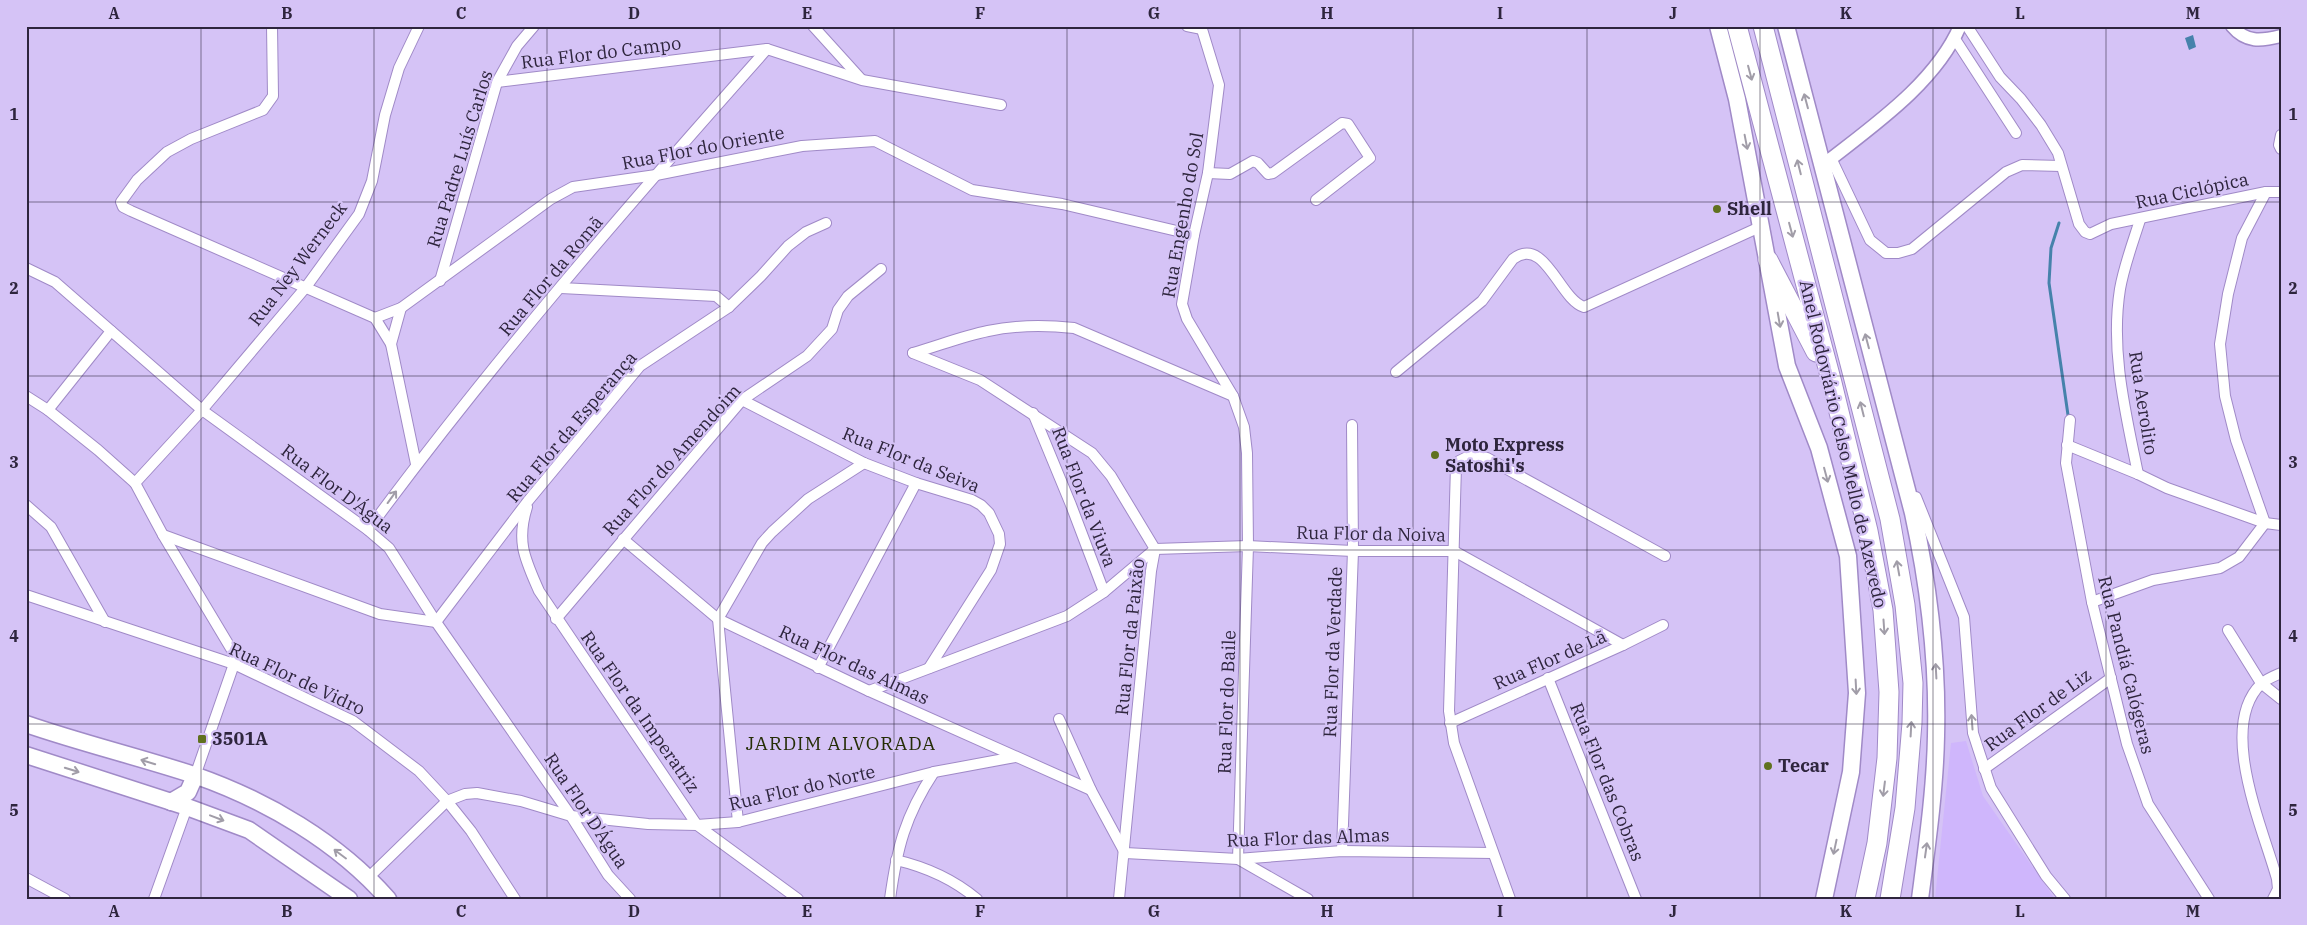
<svg xmlns="http://www.w3.org/2000/svg" width="2307" height="925" font-family="'IBM Plex Serif',serif">
<style>
.built{fill:#cfb6fc}
.water{fill:#4682ab}
.lines{fill:none;stroke-linecap:round;stroke-linejoin:round}
.stream{stroke:#4682ab;stroke-width:3}
.minor-casing{stroke:#a08ac7;stroke-width:12}
.tertiary-casing{stroke:#a08ac7;stroke-width:15}
.primary-casing{stroke:#a08ac7;stroke-width:19}
.motorway-casing{stroke:#a08ac7;stroke-width:21}
.minor{stroke:#fff;stroke-width:10}
.tertiary{stroke:#fff;stroke-width:12}
.primary{stroke:#fff;stroke-width:16}
.motorway{stroke:#fff;stroke-width:19}
.oneway{stroke:#a19da8}
.grid{fill:none;stroke:#2e253d;stroke-width:1;stroke-opacity:0.55}
.poi-dot{fill:#60711f;stroke:#d5c3f6;stroke-width:2}
.labels{text-anchor:middle;stroke-width:4.5;stroke-linejoin:round;paint-order:stroke}
.street-label{font-size:18px;fill:#2e253d;stroke:#d5c3f6}
.poi-label{font-size:18px;font-weight:bold;fill:#2e253d;stroke:#d5c3f6;text-anchor:start}
.neighbourhood-label{font-size:19px;letter-spacing:1px;fill:#252d06;stroke:#d5c3f6}
.neatline{fill:none;stroke:#2e253d;stroke-width:2}
.grid-label{font-size:16px;text-anchor:middle;font-weight:bold;fill:#2e253d}
</style>
<rect width="100%" height="100%" fill="#d5c3f6"/>
<!-- built -->
<path class="built" d="M1966,741L1983,796L2055,899H1935L1951,743Z"/>
<!-- water -->
<path class="water" d="M2193,35L2196,47L2189,50L2185,38Z"/>
<g class="lines">
<!-- stream -->
<path class="stream" d="M2059,223L2051,248L2049,283L2068,415"/>
<defs>
<g id="minor">
<path d="M272,26L273,96L263,110L191,139L167,152L137,180L121,202L123,207L131,211L375,318L391,344"/>
<path d="M813,26L861,79"/>
<path d="M1187,26L1202,29"/>
<path d="M1201,26L1219,85L1208,173L1194,235L1182,304L1187,319L1233,396L1244,427L1247,453L1248,546L1238,859L1308,899"/>
<path d="M1967,26L2000,77L2021,99L2041,125L2058,153L2079,224L2085,232L2090,234L2111,224L2266,192H2281"/>
<path d="M1955,39L2016,133"/>
<path d="M497,82L767,49L862,80L1001,105"/>
<path d="M2281,135L2279,145L2281,149"/>
<path d="M1831,158L1870,240L1886,253H1898L1912,249L2006,172L2022,165L2061,166"/>
<path d="M1208,173L1230,174L1253,161L1258,163L1268,174L1273,173L1342,123L1348,124L1370,158L1316,200"/>
<path d="M26,268L55,282L202,410L368,530L389,548L436,622L571,816L608,875L630,899"/>
<path d="M440,281L497,82L517,46L534,26"/>
<path d="M561,288L716,296L729,307"/>
<path d="M401,308L391,344L416,464"/>
<path d="M375,318L401,308L551,199L573,187L656,175L802,146L875,141L972,190L1062,204L1194,235"/>
<path d="M913,353L980,380L1092,453L1111,476L1155,549L1151,571L1119,899"/>
<path d="M913,353C938,346 963,336 988,331C1016,325 1045,325 1074,328L1233,396"/>
<path d="M1396,372L1482,301L1513,259C1545,235 1559,299 1584,307L1762,226"/>
<path d="M26,396L48,410L98,450L135,483L163,535L233,652L235,657L234,664L195,776"/>
<path d="M742,400L864,463L916,483L972,500L981,505L989,513L999,534L1000,544L991,570L929,668"/>
<path d="M48,410L111,331"/>
<path d="M1033,413L1071,505L1104,592"/>
<path d="M2070,420L2066,463L2092,602L2127,744L2148,804L2209,899"/>
<path d="M2067,445L2138,474L2167,488L2265,523L2281,525"/>
<path d="M2138,474C2126,414 2110,352 2120,289C2124,266 2133,242 2140,220"/>
<path d="M135,483L202,410L306,287L359,214L372,181L385,115L399,68L419,26"/>
<path d="M1916,497L1964,617L1973,733L1991,788L2046,876L2065,899"/>
<path d="M26,505L51,527L105,622"/>
<path d="M527,507C516,542 525,559 539,591L697,825L798,899"/>
<path d="M368,530C491,363 629,204 767,49"/>
<path d="M163,535L380,614L436,622L528,501L640,366L729,307L761,276L788,246L806,232L826,223"/>
<path d="M623,539L718,619L869,691L1091,790"/>
<path d="M1155,549L1248,546L1353,551H1454L1623,645"/>
<path d="M26,595L234,664L353,721L419,771L447,801L471,831L515,899"/>
<path d="M2092,602L2153,580L2220,568L2239,557L2265,523L2236,440L2225,396L2220,344L2228,294L2242,238L2266,192"/>
<path d="M556,619L742,400L807,356L832,329L838,310L848,296L881,269"/>
<path d="M2228,630L2261,683L2281,699"/>
<path d="M818,668L916,483"/>
<path d="M1548,678L1636,899"/>
<path d="M869,691L1067,616L1104,592L1155,549"/>
<path d="M1059,719L1091,790L1125,853L1238,859L1342,851L1493,853"/>
<path d="M1450,723L1623,645L1663,625"/>
<path d="M1984,769L2111,678"/>
<path d="M738,822L718,619L762,543L772,532L808,499L864,463"/>
<path d="M1342,851L1353,551L1352,425"/>
<path d="M896,860C926,867 953,879 977,899"/>
<path d="M369,877L447,801L465,794L477,793L521,801L571,816L648,824L697,825L738,822L934,772L1015,757"/>
<path d="M26,878L65,899"/>
<path d="M154,899L187,807"/>
<path d="M890,899C897,848 905,816 934,772"/>
<path d="M1510,899L1454,743L1449,711L1456,466L1459,461L1471,455L1487,458L1665,556"/>
<path d="M2273,899L2278,889L2277,879C2263,828 2217,727 2261,684C2266,679 2274,676 2281,673"/>
</g>
<g id="tertiary">
<path d="M2232,26C2246,43 2261,41 2281,36"/>
<path d="M1823,165C1871,127 1935,84 1960,26"/>
</g>
<g id="primary">
<path d="M1718,26L1737,99L1787,366L1819,448L1848,556L1857,693L1851,772L1824,899"/>
<path d="M1786,26L1913,513C1929,587 1938,660 1936,736C1935,790 1927,845 1920,899"/>
<path d="M26,724C81,743 139,757 194,775C266,800 338,842 388,899"/>
<path d="M26,755L187,807L249,830L349,899"/>
<path d="M171,802L188,792L195,776"/>
</g>
<g id="motorway">
<path d="M1737,26L1832,383L1868,531L1883,610L1889,692L1887,758L1877,843L1865,899"/>
<path d="M1763,26L1890,519L1905,605L1913,683L1912,723L1905,808L1890,899"/>
<path d="M1768,260L1816,352"/>
</g>
</defs>
<!-- minor casing -->
<use href="#minor" class="minor-casing"/>
<!-- tertiary casing -->
<use href="#tertiary" class="tertiary-casing"/>
<!-- primary casing -->
<use href="#primary" class="primary-casing"/>
<!-- motorway casing -->
<use href="#motorway" class="motorway-casing"/>
<!-- minor -->
<use href="#minor" class="minor"/>
<!-- tertiary -->
<use href="#tertiary" class="tertiary"/>
<!-- primary -->
<use href="#primary" class="primary"/>
<!-- motorway -->
<use href="#motorway" class="motorway"/>
</g>
<!-- one-way arrows -->
<defs><path id="oneway-shaft" d="M-6 0H5M1.5-3L5.5 0L1.5 3" fill="none" stroke-width="1.6" stroke-linecap="round" stroke-linejoin="round" transform="scale(1.25)"/></defs>
<g class="oneway">
<use href="#oneway-shaft" transform="translate(1750 73) rotate(75)"/>
<use href="#oneway-shaft" transform="translate(1806 101) rotate(-105)"/>
<use href="#oneway-shaft" transform="translate(1746 142) rotate(79)"/>
<use href="#oneway-shaft" transform="translate(1799 167) rotate(-104)"/>
<use href="#oneway-shaft" transform="translate(1791 230) rotate(75)"/>
<use href="#oneway-shaft" transform="translate(1779 320) rotate(80)"/>
<use href="#oneway-shaft" transform="translate(1867 341) rotate(-105)"/>
<use href="#oneway-shaft" transform="translate(1862 409) rotate(-104)"/>
<use href="#oneway-shaft" transform="translate(1826 475) rotate(75)"/>
<use href="#oneway-shaft" transform="translate(392 497) rotate(-54)"/>
<use href="#oneway-shaft" transform="translate(1898 568) rotate(-100)"/>
<use href="#oneway-shaft" transform="translate(1884 627) rotate(86)"/>
<use href="#oneway-shaft" transform="translate(1936 671) rotate(-93)"/>
<use href="#oneway-shaft" transform="translate(1856 687) rotate(87)"/>
<use href="#oneway-shaft" transform="translate(1972 722) rotate(-94)"/>
<use href="#oneway-shaft" transform="translate(1911 729) rotate(-87)"/>
<use href="#oneway-shaft" transform="translate(148 762) rotate(-163)"/>
<use href="#oneway-shaft" transform="translate(72 770) rotate(17)"/>
<use href="#oneway-shaft" transform="translate(1884 789) rotate(97)"/>
<use href="#oneway-shaft" transform="translate(217 818) rotate(21)"/>
<use href="#oneway-shaft" transform="translate(1835 847) rotate(102)"/>
<use href="#oneway-shaft" transform="translate(1926 850) rotate(-82)"/>
<use href="#oneway-shaft" transform="translate(340 854) rotate(-143)"/>
</g>
<!-- grid -->
<path class="grid" d="M201,26V899M374,26V899M547,26V899M720,26V899M894,26V899M1067,26V899M1240,26V899M1413,26V899M1587,26V899M1760,26V899M1933,26V899M2106,26V899M26,202H2281M26,376H2281M26,550H2281M26,724H2281"/>
<!-- markers -->
<g class="poi-dot">
<circle cx="1717" cy="209" r="5"/>
<circle cx="1435" cy="455" r="5"/>
<rect x="197" y="734" width="10" height="10" rx="2.5"/>
<circle cx="1768" cy="766" r="5"/>
</g>
<g class="labels">
<!-- street labels -->
<g class="street-label">
<text transform="translate(601 53) rotate(-7)" y="6">Rua Flor do Campo</text>
<text transform="translate(703 148) rotate(-11)" y="6">Rua Flor do Oriente</text>
<text transform="translate(460 159) rotate(-73)" y="6">Rua Padre Luís Carlos</text>
<text transform="translate(2192 191) rotate(-12)" y="6">Rua Ciclópica</text>
<text transform="translate(1183 215) rotate(-80)" y="6">Rua Engenho do Sol</text>
<text transform="translate(298 264) rotate(-53)" y="6">Rua Ney Werneck</text>
<text transform="translate(551 276) rotate(-50)" y="6">Rua Flor da Romã</text>
<text transform="translate(2143 403) rotate(81)" y="6">Rua Aerolito</text>
<text transform="translate(572 427) rotate(-50)" y="6">Rua Flor da Esperança</text>
<text transform="translate(1843 444) rotate(77)" y="6">Anel Rodoviário Celso Mello de Azevedo</text>
<text transform="translate(672 460) rotate(-48)" y="6">Rua Flor do Amendoim</text>
<text transform="translate(911 460) rotate(22)" y="6">Rua Flor da Seiva</text>
<text transform="translate(337 489) rotate(37)" y="6">Rua Flor D'Água</text>
<text transform="translate(1084 497) rotate(69)" y="6">Rua Flor da Viuva</text>
<text transform="translate(1371 534) rotate(1)" y="6">Rua Flor da Noiva</text>
<text transform="translate(1130 637) rotate(-84)" y="6">Rua Flor da Paixão</text>
<text transform="translate(1333 652) rotate(-88)" y="6">Rua Flor da Verdade</text>
<text transform="translate(1550 660) rotate(-24)" y="6">Rua Flor de Lã</text>
<text transform="translate(854 665) rotate(25)" y="6">Rua Flor das Almas</text>
<text transform="translate(2126 665) rotate(76)" y="6">Rua Pandiá Calógeras</text>
<text transform="translate(297 679) rotate(25)" y="6">Rua Flor de Vidro</text>
<text transform="translate(1227 702) rotate(-88)" y="6">Rua Flor do Baile</text>
<text transform="translate(2038 710) rotate(-36)" y="6">Rua Flor de Liz</text>
<text transform="translate(640 712) rotate(55)" y="6">Rua Flor da Imperatriz</text>
<text transform="translate(1607 782) rotate(68)" y="6">Rua Flor das Cobras</text>
<text transform="translate(802 788) rotate(-13)" y="6">Rua Flor do Norte</text>
<text transform="translate(586 811) rotate(56)" y="6">Rua Flor D'Água</text>
<text transform="translate(1308 838) rotate(-2)" y="6">Rua Flor das Almas</text>
</g>
<!-- poi labels -->
<g class="poi-label">
<text x="1727" y="215">Shell</text>
<text x="1445" y="451">Moto Express<tspan x="1445" dy="21">Satoshi's</tspan></text>
<text x="212" y="745">3501A</text>
<text x="1778" y="772">Tecar</text>
</g>
<!-- neighbourhood labels -->
<g class="neighbourhood-label">
<text x="841" y="750">JARDIM ALVORADA</text>
</g>
</g>
<!-- border -->
<rect width="2307" height="925" fill="none" stroke="#d5c3f6" stroke-width="55"/>
<rect x="28" y="28" width="2252" height="870" class="neatline"/>
<g class="grid-label">
<text x="114" y="19">A</text>
<text x="287" y="19">B</text>
<text x="461" y="19">C</text>
<text x="634" y="19">D</text>
<text x="807" y="19">E</text>
<text x="980" y="19">F</text>
<text x="1154" y="19">G</text>
<text x="1327" y="19">H</text>
<text x="1500" y="19">I</text>
<text x="1673" y="19">J</text>
<text x="1846" y="19">K</text>
<text x="2020" y="19">L</text>
<text x="2193" y="19">M</text>
<text x="14" y="120">1</text>
<text x="2293" y="120">1</text>
<text x="14" y="294">2</text>
<text x="2293" y="294">2</text>
<text x="14" y="468">3</text>
<text x="2293" y="468">3</text>
<text x="14" y="642">4</text>
<text x="2293" y="642">4</text>
<text x="14" y="816">5</text>
<text x="2293" y="816">5</text>
<text x="114" y="917">A</text>
<text x="287" y="917">B</text>
<text x="461" y="917">C</text>
<text x="634" y="917">D</text>
<text x="807" y="917">E</text>
<text x="980" y="917">F</text>
<text x="1154" y="917">G</text>
<text x="1327" y="917">H</text>
<text x="1500" y="917">I</text>
<text x="1673" y="917">J</text>
<text x="1846" y="917">K</text>
<text x="2020" y="917">L</text>
<text x="2193" y="917">M</text>
</g>
</svg>
